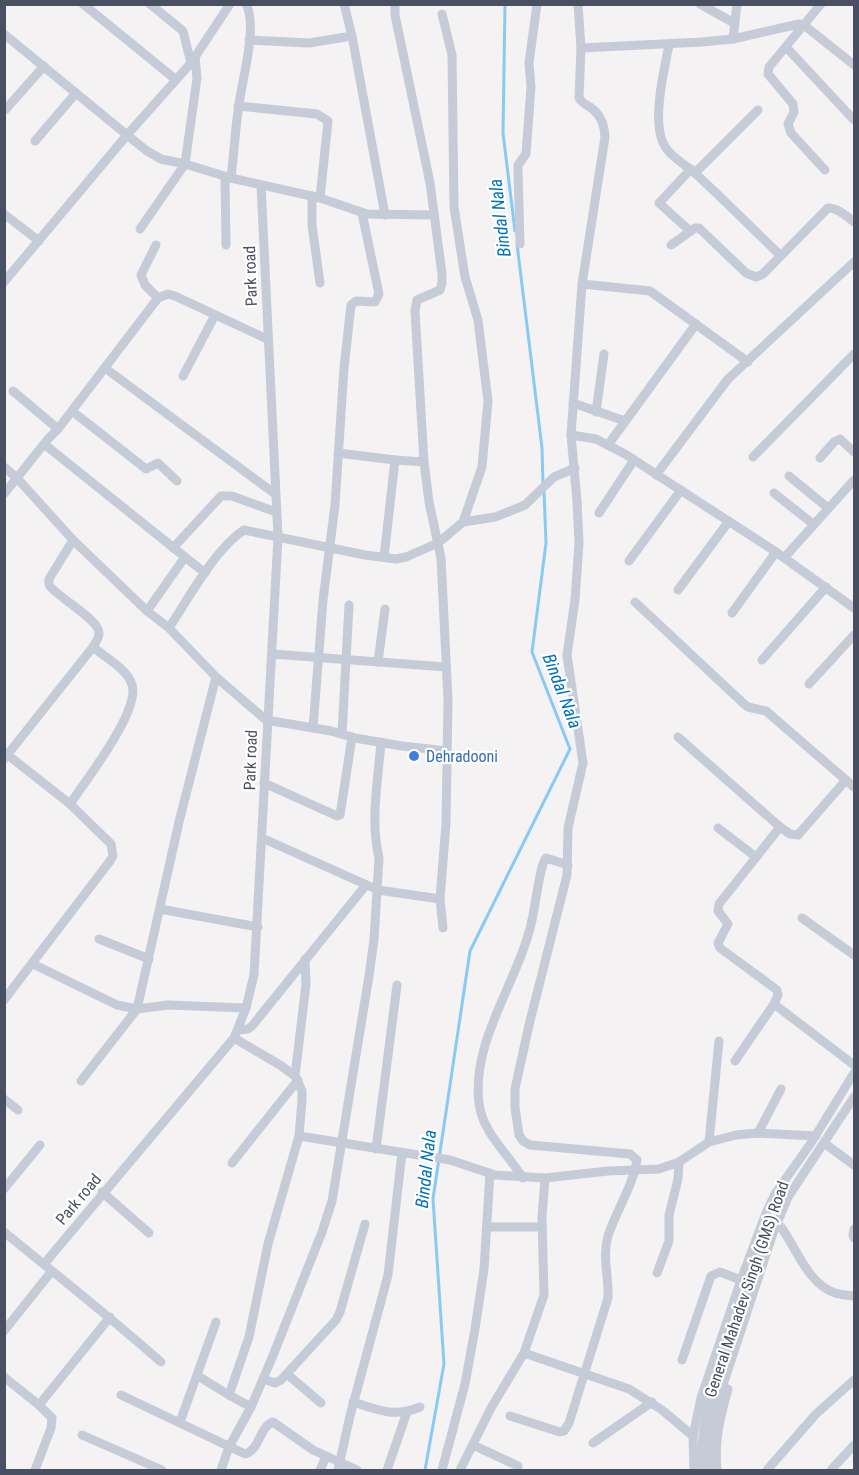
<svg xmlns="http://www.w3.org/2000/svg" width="859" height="1475" font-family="'Roboto Condensed',sans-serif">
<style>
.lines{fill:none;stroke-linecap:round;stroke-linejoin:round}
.stream{stroke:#88caf4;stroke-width:3}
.minor{stroke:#c5cbd7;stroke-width:9}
.shop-dot{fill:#3f7fe0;stroke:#fff;stroke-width:2}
.labels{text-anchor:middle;stroke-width:4.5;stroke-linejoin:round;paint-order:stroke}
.street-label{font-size:16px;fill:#485061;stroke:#fff}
.shop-label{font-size:16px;fill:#366cbe;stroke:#fff;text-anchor:start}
.water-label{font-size:18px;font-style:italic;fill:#0072bc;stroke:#fff}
</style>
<rect width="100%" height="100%" fill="#f4f2f2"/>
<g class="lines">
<!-- stream -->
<g class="stream">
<path d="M505,4L503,133L515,231"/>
<path d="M517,244L542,448L543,484"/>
<path d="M425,1470L444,1364L433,1199L470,951L570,749L532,652L546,543L544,491"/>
</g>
<!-- minor -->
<g class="minor">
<path d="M83,4L175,79"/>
<path d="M150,4L183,31L191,63"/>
<path d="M344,4L352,36L385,215"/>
<path d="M395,4V15L430,183L442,274V283L440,290L417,300L415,311L424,462L429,502L441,558L448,700L446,823L440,899L443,928"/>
<path d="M700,4L734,23"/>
<path d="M821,4L769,67L768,74L793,104L794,112L788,124L791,133L825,170"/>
<path d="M442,14L452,55L454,207L465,277L478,320L488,401L482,467L463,522"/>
<path d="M4,34L127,135L147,151L161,159L185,164L231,178L320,198L367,214L434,215"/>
<path d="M733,39L737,4"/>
<path d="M249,40L309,43L352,36"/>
<path d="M669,45C664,70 653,116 662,140C667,156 686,164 697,175C725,201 752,228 780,255"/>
<path d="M786,47L854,120"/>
<path d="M581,48L702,42L733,39L799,24L804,25L854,65"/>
<path d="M238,106L317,114L328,121L320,198"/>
<path d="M5,110L44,66"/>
<path d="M35,141L76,93"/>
<path d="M695,173L758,110"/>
<path d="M225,177L226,245"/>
<path d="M231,178C234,154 235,129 239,105C242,79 258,27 246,4"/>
<path d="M312,196V225L320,283"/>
<path d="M4,214L39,241"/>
<path d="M140,229L185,164L197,78L195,57"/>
<path d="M690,231L659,203L691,169"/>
<path d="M520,244L518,170V165L526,154L531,87L529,63L537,4"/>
<path d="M156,245L141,275L145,285L158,298"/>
<path d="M671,245L695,228H699L746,273L756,277L763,274L828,208C838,208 846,216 854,222"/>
<path d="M4,282L127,135L191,63L230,4"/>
<path d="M582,284L650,291L748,362"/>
<path d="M105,368L275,494"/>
<path d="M183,376L215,315"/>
<path d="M13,391L58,429"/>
<path d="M573,403L625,421"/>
<path d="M72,411L146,469L158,463L177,481"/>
<path d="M596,412L604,354"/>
<path d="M571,435L596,439L625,454L776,552L854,608"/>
<path d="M44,444L205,573"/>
<path d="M608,445L696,324"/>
<path d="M338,453L395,460"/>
<path d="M753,457L854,354"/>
<path d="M820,458L834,442L840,439L854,452"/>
<path d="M4,467L17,478L73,540L147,611L169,628L216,677L266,720L331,731L355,738L402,746L447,751"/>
<path d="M656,475L728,379L854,262"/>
<path d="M789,476L828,508"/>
<path d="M774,493L813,524"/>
<path d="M4,494L48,439L58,429L158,298L168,294L175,296L267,339"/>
<path d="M599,513L634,460"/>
<path d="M173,548L221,496H232L276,512"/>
<path d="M384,557L395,460L424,462"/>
<path d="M784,558L854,480"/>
<path d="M629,561L681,490"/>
<path d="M678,590L729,521"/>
<path d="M635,602L743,703L748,707L766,711L854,787"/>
<path d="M147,611L185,557"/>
<path d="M732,613L776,552"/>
<path d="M169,628C188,599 215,549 244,530L365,555L396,559L406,557L438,543L463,522L495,517L518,508L525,505L554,477L575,468"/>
<path d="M272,654L446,667"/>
<path d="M762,660L826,587"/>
<path d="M378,662L385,609"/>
<path d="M809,684L854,635"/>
<path d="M313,728L323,600L335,505L344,368L351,305L356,301L375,302L379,294L362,213"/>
<path d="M342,734L349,605"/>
<path d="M678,737L780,827"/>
<path d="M4,752L70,804L111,844L113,856L110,861L4,1000"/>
<path d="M4,759L93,647C95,643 99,638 99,634C101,620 58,598 49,585V579L73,540"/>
<path d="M846,780L798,835L790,834L780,827L719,904L718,911L728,924L718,943L720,948L777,990L778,995L774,1004L854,1065"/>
<path d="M264,783L337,816L340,815L352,737"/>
<path d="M70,804C85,781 144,707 131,682C125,668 105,657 93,647"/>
<path d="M718,828L756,857"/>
<path d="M262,838L378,890L440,899"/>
<path d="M160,909L258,927"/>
<path d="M802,918L854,955"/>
<path d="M99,939L149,959"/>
<path d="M33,964L117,1005L137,1009L168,1005L246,1008"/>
<path d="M238,1030L248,1029L252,1026L366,885"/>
<path d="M234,1038L280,1065L295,1076L302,1091V1100L299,1136L268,1244L249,1337L229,1395L251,1407"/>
<path d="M735,1061L774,1004"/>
<path d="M295,1076L306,984L305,959"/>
<path d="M81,1081L137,1009L179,822L216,677"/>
<path d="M4,1099L18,1110"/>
<path d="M758,1133L781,1089"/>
<path d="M299,1136L450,1160L495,1175L545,1178L608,1171L659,1169L679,1162L709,1142L736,1135L758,1133L816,1136"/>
<path d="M709,1142L719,1041"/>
<path d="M824,1143L854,1165"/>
<path d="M376,1149L397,985"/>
<path d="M232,1163L298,1080"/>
<path d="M523,1178C508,1154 482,1132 479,1103C471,1040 519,981 532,920C535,908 540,864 546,858L568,865"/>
<path d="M4,1189L40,1145"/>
<path d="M102,1192L149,1233"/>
<path d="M487,1227H542"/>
<path d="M781,1227C797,1249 808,1284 835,1293C841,1295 848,1295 854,1296"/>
<path d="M854,1229L853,1235L854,1238"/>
<path d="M4,1232C57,1275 110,1317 161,1362"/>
<path d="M44,1264L234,1038L246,1008L254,975L278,537L261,185"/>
<path d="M657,1273L669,1241V1215L678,1179L679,1162"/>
<path d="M4,1331L51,1272"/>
<path d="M524,1353L629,1389L662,1410L693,1436"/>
<path d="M682,1360L711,1276L720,1272L741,1280"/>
<path d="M287,1374L321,1403"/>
<path d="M198,1376L229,1395"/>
<path d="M4,1377L39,1405L52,1418L51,1428L35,1470"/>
<path d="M263,1379L275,1383L281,1380L336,1320L340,1312L365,1224"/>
<path d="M121,1395L245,1454C260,1450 259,1427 273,1422L313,1450L357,1470"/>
<path d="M353,1402C379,1410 394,1418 420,1407"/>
<path d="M39,1405L110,1317"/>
<path d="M510,1416L560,1432L564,1431L569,1423L608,1298C609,1277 602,1257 608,1236C616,1211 633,1186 637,1160L630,1154L530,1145L523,1141L519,1135L515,1108V1089L529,1025L567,875L568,828L583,763L567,655L575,600L579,543L577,501L571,435L582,284L605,137C604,124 601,115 590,107C585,104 582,103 579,98L581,48L578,4"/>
<path d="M180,1422L216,1322"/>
<path d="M82,1435L162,1470"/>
<path d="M593,1443L652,1402"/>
<path d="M473,1445L518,1466"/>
<path d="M221,1470L229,1447L251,1407L272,1358L322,1232L332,1201L369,976L374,940L379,858C370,821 378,780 381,742"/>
<path d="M320,1470L326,1457"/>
<path d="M338,1470L350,1416L388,1275L402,1153"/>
<path d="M387,1470L407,1412"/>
<path d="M442,1470L465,1384L475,1329L484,1269L490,1173"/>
<path d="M460,1470L491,1408L524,1353L544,1295L542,1217L545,1178"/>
<path d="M694,1470L693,1436L701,1398L741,1280L766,1213L775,1194L811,1143L854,1073"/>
<path d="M702,1470C699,1422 716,1378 731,1333C743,1299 754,1266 765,1232"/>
<path d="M710,1470C708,1449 709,1430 715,1409L773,1233L788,1197L854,1097"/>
<path d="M717,1470C714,1442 720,1417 728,1389"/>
<path d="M767,1470L816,1414L854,1380"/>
<path d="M831,1470L854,1445"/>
</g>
</g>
<!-- markers -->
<circle class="shop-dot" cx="414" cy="756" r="6"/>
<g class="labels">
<!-- street labels -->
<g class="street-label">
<text transform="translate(250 276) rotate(-92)" y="6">Park road</text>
<text transform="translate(250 760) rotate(-88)" y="6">Park road</text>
<text transform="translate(78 1199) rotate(-50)" y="6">Park road</text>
<text transform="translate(746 1289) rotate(-71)" y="6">General Mahadev Singh (GMS) Road</text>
</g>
<!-- shop labels -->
<g class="shop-label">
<text x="426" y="762">Dehradooni</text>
</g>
<!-- water labels -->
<g class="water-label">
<text transform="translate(500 218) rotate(-97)" y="6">Bindal Nala</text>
<text transform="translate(562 691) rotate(69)" y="6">Bindal Nala</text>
<text transform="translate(426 1169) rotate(-84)" y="6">Bindal Nala</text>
</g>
</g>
<!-- border -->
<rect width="859" height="1475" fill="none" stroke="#485061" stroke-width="12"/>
</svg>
